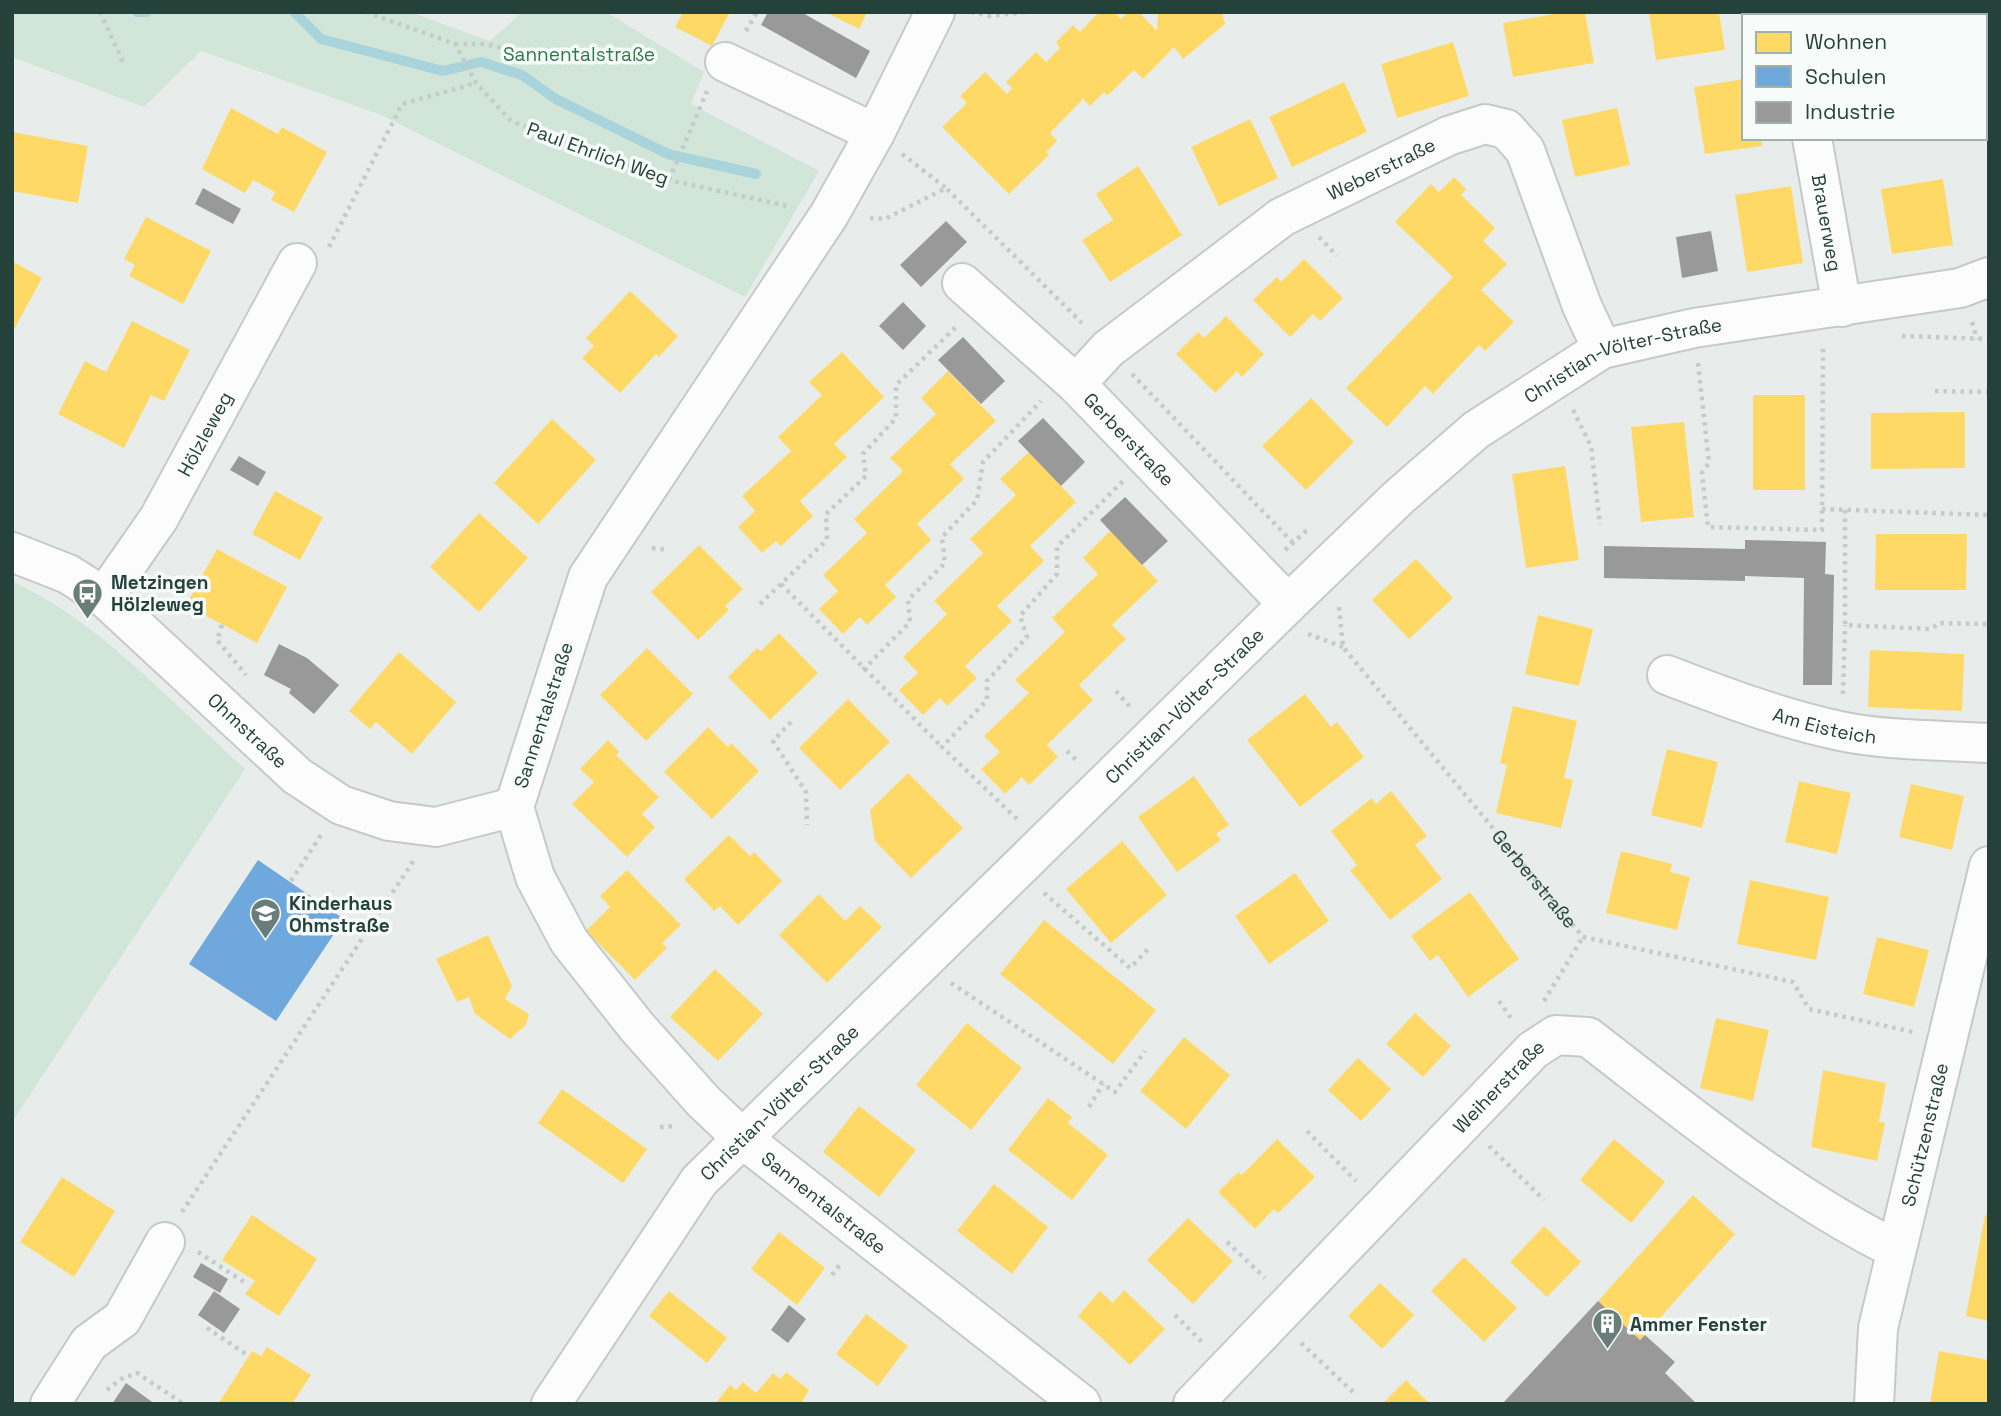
<svg xmlns="http://www.w3.org/2000/svg" width="2001" height="1416" font-family="'Space Grotesk',sans-serif">
<style>
.green{fill:#d1e6d8}
.homes{fill:#ffd966}
.schools{fill:#6fa8dc}
.industry{fill:#999}
.lines{fill:none;stroke-linecap:round;stroke-linejoin:round}
.stream{stroke:#a9d4db;stroke-width:10}
.minor-casing{stroke:#c5cac8;stroke-width:42}
.path{stroke:#c3ccca;stroke-width:4.5;stroke-dasharray:3.5 5;stroke-linecap:butt}
.minor{stroke:#fcfcfc;stroke-width:38}
.labels{text-anchor:middle;stroke-width:7;stroke-linejoin:round;paint-order:stroke}
.park-label{font-size:19px;fill:#2d7a4b;stroke:#f7fbf9}
.street-label{font-size:19px;fill:#24423a;stroke:#f7fbf9}
.poi-label{font-size:19px;font-weight:bold;fill:#24423a;stroke:#f7fbf9;text-anchor:start}
</style>
<rect width="100%" height="100%" fill="#e8edeb"/>
<!-- green -->
<g class="green">
<path d="M12,12H410L490,41L522,12H606L704,72L691,104L819,171L745,297L381,115L201,51L144,107L12,57Z"/>
<path d="M12,581C98,620 175,706 245,769L12,1122Z"/>
</g>
<!-- homes -->
<g class="homes">
<path d="M683,12H730L712,46L675,27Z"/>
<path d="M825,12H867L859,29Z"/>
<path d="M1099,12H1114L1121,19L1128,12H1139L1157,31L1158,12H1222L1225,24L1183,59L1174,47L1143,79L1134,70L1107,96L1104,92L1090,106L1083,99L1050,133L1057,141L1046,152L1049,155L1009,194L942,127L967,103L960,96L985,72L1007,94L1012,88L1006,82L1036,52L1046,62L1060,48L1056,42L1073,25L1080,32Z"/>
<path d="M1566,12H1585L1594,63L1513,77L1503,23Z"/>
<path d="M1649,12H1719L1725,50L1656,60Z"/>
<path d="M1882,12H1943L1944,16H1882Z"/>
<path d="M1453,42L1469,96L1397,118L1381,64Z"/>
<path d="M1744,79V138H1761L1762,146L1705,154L1694,87Z"/>
<path d="M1344,82L1367,132L1292,167L1269,117Z"/>
<path d="M231,108L278,134L282,127L327,152L294,212L271,200L275,192L253,180L245,193L202,169Z"/>
<path d="M1617,108L1630,165L1575,177L1562,120Z"/>
<path d="M1250,119L1278,178L1219,206L1191,147Z"/>
<path d="M12,132L88,146L78,203L12,191Z"/>
<path d="M1138,166L1182,235L1110,282L1082,240L1113,220L1096,194Z"/>
<path d="M1454,177L1466,189L1461,195L1495,228L1483,241L1507,264L1481,290L1514,322L1485,351L1479,345L1433,394L1425,386L1387,427L1346,388L1453,277L1395,222L1431,184L1439,192Z"/>
<path d="M1943,179L1953,245L1892,254L1881,189Z"/>
<path d="M1791,186L1803,263L1747,272L1735,195Z"/>
<path d="M146,217L211,251L183,304L129,276L135,265L124,259Z"/>
<path d="M1304,259L1343,298L1320,321L1313,314L1290,337L1253,300L1277,277L1281,282Z"/>
<path d="M12,261L42,278L12,333Z"/>
<path d="M630,291L678,336L659,357L656,354L620,393L582,358L594,346L586,338Z"/>
<path d="M1226,316L1264,354L1242,377L1237,371L1215,393L1176,354L1198,332L1204,338Z"/>
<path d="M132,321L190,350L164,401L151,395L124,448L58,414L85,361L106,372Z"/>
<path d="M842,352L884,397L834,444L847,457L800,501L813,516L781,546L776,541L762,553L738,527L755,511L742,496L791,451L778,437L822,395L809,382Z"/>
<path d="M948,371L996,421L950,464L964,479L917,524L931,540L885,585L896,597L867,625L860,617L843,634L819,609L838,591L823,575L867,533L854,519L903,471L890,458L936,414L921,398Z"/>
<rect x="1753" y="395" width="52" height="95"/>
<path d="M1311,398L1354,442L1306,490L1262,446Z"/>
<path d="M1965,412V468L1871,469V413Z"/>
<path d="M552,419L596,460L538,524L494,483Z"/>
<path d="M1684,422L1694,517L1641,522L1631,427Z"/>
<path d="M1029,452L1076,502L1030,546L1044,561L997,606L1012,621L965,666L977,678L947,706L940,698L923,715L899,690L918,673L903,657L947,614L934,601L983,553L970,539L1016,495L1000,479Z"/>
<path d="M1565,466L1579,560L1526,568L1512,474Z"/>
<path d="M275,491L323,517L300,560L252,534Z"/>
<path d="M479,513L528,558L479,612L430,567Z"/>
<path d="M1110,531L1158,581L1112,625L1126,639L1079,685L1093,700L1047,745L1058,757L1029,785L1022,777L1005,794L981,769L1000,752L984,736L1029,693L1015,680L1065,632L1052,618L1098,574L1083,558Z"/>
<path d="M1876,534H1967L1966,590H1875Z"/>
<path d="M699,545L743,589L725,606L729,610L698,640L651,592Z"/>
<path d="M217,549L287,587L257,643L186,605Z"/>
<path d="M1416,559L1453,598L1409,639L1372,600Z"/>
<path d="M1538,615L1593,629L1579,686L1525,674Z"/>
<path d="M779,633L818,673L770,720L728,677L757,648L761,651Z"/>
<path d="M647,648L693,694L646,741L600,695Z"/>
<path d="M1870,650L1964,654L1962,711L1868,707Z"/>
<path d="M399,652L456,702L412,754L376,722L370,729L349,711Z"/>
<path d="M1305,694L1331,727L1337,722L1364,757L1300,807L1247,740Z"/>
<path d="M848,699L890,742L840,790L799,748Z"/>
<path d="M1513,706L1577,721L1564,778L1573,780L1561,828L1496,813L1507,765L1500,763Z"/>
<path d="M708,727L728,747L731,743L759,771L712,819L664,772Z"/>
<path d="M608,740L619,752L616,755L659,797L642,814L655,827L627,857L572,804L594,782L580,769Z"/>
<path d="M1667,749L1718,762L1702,828L1651,815Z"/>
<path d="M908,773L963,828L911,878L875,841L870,810Z"/>
<path d="M1194,776L1229,825L1216,834L1221,840L1177,872L1138,817Z"/>
<path d="M1799,781L1851,793L1837,854L1785,842Z"/>
<path d="M1911,784L1964,796L1952,850L1899,837Z"/>
<path d="M1391,791L1427,836L1415,845L1442,879L1390,920L1350,870L1357,865L1331,831L1372,798L1376,804Z"/>
<path d="M729,835L750,856L754,852L782,881L738,925L720,906L714,911L684,879Z"/>
<path d="M1122,841L1167,895L1111,943L1066,889Z"/>
<path d="M1621,851L1672,864L1670,872L1690,877L1677,930L1606,913Z"/>
<path d="M627,870L681,925L662,943L667,948L635,980L586,931L610,907L600,896Z"/>
<path d="M1295,873L1329,921L1269,964L1235,916Z"/>
<path d="M1750,880L1829,897L1816,960L1737,944Z"/>
<path d="M1470,892L1519,959L1468,997L1438,955L1430,961L1411,936Z"/>
<path d="M819,894L845,921L860,906L882,927L827,983L779,935Z"/>
<path d="M1044,920L1156,1010L1113,1064L1000,974Z"/>
<path d="M488,935L512,986L505,999L529,1014L526,1025L510,1039L475,1014L469,997L457,1002L436,959Z"/>
<path d="M1877,937L1929,950L1914,1007L1863,994Z"/>
<path d="M715,969L763,1014L718,1061L670,1017Z"/>
<path d="M1415,1013L1451,1046L1423,1077L1386,1044Z"/>
<path d="M1716,1018L1769,1030L1753,1101L1700,1088Z"/>
<path d="M967,1023L1022,1068L971,1130L916,1085Z"/>
<path d="M1184,1037L1230,1075L1186,1129L1140,1091Z"/>
<path d="M1358,1058L1391,1089L1361,1121L1328,1090Z"/>
<path d="M1823,1070L1886,1083L1879,1122L1885,1123L1877,1161L1811,1147Z"/>
<path d="M562,1089L647,1149L623,1183L538,1123Z"/>
<path d="M1048,1098L1072,1117L1068,1123L1108,1155L1072,1200L1008,1150Z"/>
<path d="M859,1106L916,1150L879,1197L823,1152Z"/>
<path d="M1277,1139L1315,1177L1278,1213L1274,1209L1255,1229L1218,1192L1238,1172L1242,1175Z"/>
<path d="M1614,1139L1665,1182L1631,1223L1580,1180Z"/>
<path d="M62,1177L115,1211L74,1277L20,1242Z"/>
<path d="M994,1184L1048,1227L1012,1274L957,1231Z"/>
<path d="M1693,1195L1735,1234L1640,1340L1598,1301Z"/>
<path d="M252,1215L317,1259L279,1316L245,1294L255,1281L222,1260Z"/>
<path d="M1985,1215L1989,1216V1321L1966,1316Z"/>
<path d="M1188,1218L1233,1261L1193,1304L1147,1260Z"/>
<path d="M1544,1226L1581,1262L1547,1297L1510,1262Z"/>
<path d="M779,1232L825,1268L797,1305L751,1269Z"/>
<path d="M1464,1257L1517,1308L1484,1342L1431,1291Z"/>
<path d="M1380,1283L1414,1315L1382,1349L1348,1316Z"/>
<path d="M1124,1290L1165,1329L1130,1365L1078,1316L1100,1291L1113,1303Z"/>
<path d="M669,1291L727,1338L707,1363L649,1316Z"/>
<path d="M866,1314L908,1346L878,1386L836,1354Z"/>
<path d="M267,1347L311,1375L292,1404L219,1403L252,1351L261,1356Z"/>
<path d="M1939,1351L1989,1360V1404H1930Z"/>
<path d="M786,1372L809,1390L801,1404H715L730,1385L736,1390L743,1382L756,1393L773,1373L780,1379Z"/>
<path d="M1406,1380L1430,1404H1382Z"/>
</g>
<!-- schools -->
<path class="schools" d="M258,860L344,919L276,1021L189,964Z"/>
<!-- industry -->
<g class="industry">
<path d="M768,12H801L870,51L856,78L761,25Z"/>
<path d="M203,188L241,209L233,224L195,204Z"/>
<path d="M946,221L967,242L921,287L900,265Z"/>
<path d="M1711,231L1718,271L1682,278L1676,237Z"/>
<path d="M903,302L926,326L903,350L879,326Z"/>
<path d="M963,337L1005,381L981,404L938,360Z"/>
<path d="M1043,418L1085,462L1061,486L1018,441Z"/>
<path d="M239,456L266,472L258,486L230,470Z"/>
<path d="M1125,497L1168,541L1142,565L1100,520Z"/>
<path d="M1745,540L1826,542L1825,574L1834,575L1832,685H1803L1804,578L1745,576V581L1604,578V546L1745,549Z"/>
<path d="M279,644L307,658L339,685L314,714L289,693L291,689L264,675Z"/>
<path d="M201,1263L228,1279L220,1293L193,1277Z"/>
<path d="M214,1291L240,1309L224,1333L198,1315Z"/>
<path d="M1598,1301L1640,1340L1645,1335L1675,1362L1665,1373L1697,1404H1502Z"/>
<path d="M789,1305L806,1319L788,1343L771,1330Z"/>
<path d="M126,1383L155,1404H112Z"/>
</g>
<g class="lines">
<!-- stream -->
<g class="stream">
<path d="M137,12H147"/>
<path d="M294,12L321,39L443,71L481,62L522,75L556,99L668,154L756,174"/>
</g>
<defs>
<g id="minor">
<path id="s2" d="M935,12L875,133L829,215L588,577L514,807L535,877L569,941L637,1027L703,1101L743,1139L1081,1404"/>
<path d="M1790,12V16"/>
<path d="M725,62L875,133"/>
<path id="s3" d="M1812,138L1842,307"/>
<path id="s4" d="M962,283L1076,384L1288,604"/>
<path id="s5" d="M1076,384L1108,349L1282,217L1448,136L1485,124L1506,129L1525,150L1582,306L1602,349"/>
<path id="s6" d="M12,552L68,574L104,597L297,776L341,805L389,821L436,827L514,807"/>
<path id="s7" d="M104,597L159,518L297,263"/>
<path id="s8" d="M1667,675C1724,697 1780,718 1840,731C1888,741 1939,740 1989,743"/>
<path d="M50,1404L89,1343L122,1319L165,1242"/>
<path id="s9" d="M551,1404L699,1181L1288,604L1399,497L1476,430L1602,349L1694,328L1960,288L1989,277"/>
<path id="s10" d="M1193,1404L1533,1050L1556,1035L1588,1037C1687,1113 1783,1193 1895,1249"/>
<path id="s11" d="M1874,1404L1878,1328L1989,866"/>
</g>
</defs>
<!-- minor casing -->
<use href="#minor" class="minor-casing"/>
<!-- path -->
<g class="path">
<path d="M100,12L123,62"/>
<path d="M366,12L455,44L476,83L511,121L669,180L792,207"/>
<path d="M971,12L989,16L1026,12"/>
<path d="M746,31L757,12"/>
<path d="M455,44H486L535,57"/>
<path d="M902,154L946,188"/>
<path d="M669,180L707,91"/>
<path d="M870,218L885,219L946,188L1082,323"/>
<path d="M1319,237L1337,256"/>
<path d="M329,247L402,104L476,83"/>
<path d="M1972,322L1977,339"/>
<path d="M1902,336L1989,339"/>
<path d="M1698,363L1709,463L1702,473L1708,527L1822,530L1823,346"/>
<path d="M1132,374L1295,545"/>
<path d="M1935,391L1989,392"/>
<path d="M1573,410L1591,446L1600,525"/>
<path d="M1822,509L1989,515"/>
<path d="M1845,510V625L1931,629L1939,623L1989,624"/>
<path d="M652,548L669,550"/>
<path d="M1285,550L1307,530"/>
<path d="M781,584L942,747"/>
<path d="M760,604L827,540L826,514L866,476L863,454L896,418V385L956,327"/>
<path id="s1" d="M1339,607L1343,647L1583,937L1793,982L1809,1009L1913,1032"/>
<path d="M222,625L217,640L246,675"/>
<path d="M1308,634L1343,647"/>
<path d="M863,670L910,622L908,600L945,563L942,537L977,500L983,462L1041,401"/>
<path d="M1116,691L1131,708"/>
<path d="M1843,694L1845,625"/>
<path d="M791,722L773,741L806,792L807,825"/>
<path d="M1067,751L1077,761"/>
<path d="M1017,819L942,747L987,700V681L1027,637L1020,616L1057,574V547L1123,481"/>
<path d="M291,881L321,835"/>
<path d="M1044,893L1130,968L1151,946"/>
<path d="M951,983L1115,1092L1145,1051"/>
<path d="M1499,1001L1513,1021"/>
<path d="M1544,1001L1583,937"/>
<path d="M1089,1107L1103,1084"/>
<path d="M660,1127L674,1126"/>
<path d="M1307,1131L1356,1181"/>
<path d="M1489,1146L1544,1200"/>
<path d="M182,1212L414,860"/>
<path d="M1227,1242L1265,1278"/>
<path d="M198,1252L244,1282"/>
<path d="M832,1275L842,1262"/>
<path d="M1175,1315L1202,1342"/>
<path d="M207,1328L249,1356"/>
<path d="M1301,1343L1353,1392"/>
<path d="M107,1390L121,1379L137,1373L184,1404"/>
</g>
<!-- minor -->
<use href="#minor" class="minor"/>
</g>
<!-- icons -->
<defs>
<symbol id="bus-pin" viewBox="-11 -11 22 30"><path d="M0 17L-7.5 6A9.5 9.5 0 1 1 7.5 6Z" fill="#697e78" stroke="#f7fbf9"/><path d="M-5-6H5V4H4V6H2V4H-2V6H-4V4H-5ZM-3.5-4V0h7V-4ZM-3.5 1.2v1.5H-2V1.2ZM2 1.2v1.5H3.5V1.2Z" fill="#fff"/></symbol>
<symbol id="school-pin" viewBox="-11 -11 22 30"><path d="M0 17L-7.5 6A9.5 9.5 0 1 1 7.5 6Z" fill="#697e78" stroke="#f7fbf9"/><path d="M0-5L7-2L0 1L-7-2ZM-4 1L0 2.5L4 1V4Q0 6-4 4Z" fill="#fff"/></symbol>
<symbol id="building-pin" viewBox="-11 -11 22 30"><path d="M0 17L-7.5 6A9.5 9.5 0 1 1 7.5 6Z" fill="#697e78" stroke="#f7fbf9"/><path d="M-4-6H4V6H1V3H-1V6H-4ZM-2.5-4.3h1.7v1.8h-1.7ZM.8-4.3h1.7v1.8H.8ZM-2.5-1h1.7V.8h-1.7ZM.8-1h1.7V.8H.8Z" fill="#fff"/></symbol>
</defs>
<g fill-rule="evenodd">
<use href="#bus-pin" x="70" y="576" width="35" height="47"/>
<use href="#school-pin" x="248" y="896" width="35" height="47"/>
<use href="#building-pin" x="1590" y="1306" width="35" height="47"/>
</g>
<g class="labels">
<!-- park labels -->
<g class="park-label">
<text x="579" y="61">Sannentalstraße</text>
</g>
<!-- street labels -->
<g class="street-label">
<text transform="translate(598 153) rotate(20)" y="7">Paul Ehrlich Weg</text>
<text dy="7" stroke="none"><textPath href="#s5" startOffset="376">Weberstraße</textPath></text>
<text dy="7" stroke="none"><textPath href="#s3" startOffset="86">Brauerweg</textPath></text>
<text dy="7" stroke="none"><textPath href="#s9" startOffset="1514">Christian-Völter-Straße</textPath></text>
<text dy="7" stroke="none"><textPath href="#s7" startOffset="192">Hölzleweg</textPath></text>
<text dy="7" stroke="none"><textPath href="#s4" startOffset="229">Gerberstraße</textPath></text>
<text dy="7" stroke="none"><textPath href="#s9" startOffset="947">Christian-Völter-Straße</textPath></text>
<text transform="translate(543 715) rotate(-72)" y="7">Sannentalstraße</text>
<text dy="7" stroke="none"><textPath href="#s8" startOffset="166">Am Eisteich</textPath></text>
<text dy="7" stroke="none"><textPath href="#s6" startOffset="299">Ohmstraße</textPath></text>
<text dy="7" stroke="none"><textPath href="#s1" startOffset="341">Gerberstraße</textPath></text>
<text dy="7" stroke="none"><textPath href="#s10" startOffset="441">Weiherstraße</textPath></text>
<text dy="7" stroke="none"><textPath href="#s9" startOffset="380">Christian-Völter-Straße</textPath></text>
<text dy="7" stroke="none"><textPath href="#s11" startOffset="275">Schützenstraße</textPath></text>
<text dy="7" stroke="none"><textPath href="#s2" startOffset="1418">Sannentalstraße</textPath></text>
</g>
<!-- poi labels -->
<g class="poi-label">
<text x="111" y="589">Metzingen<tspan x="111" dy="22">Hölzleweg</tspan></text>
<text x="289" y="910">Kinderhaus<tspan x="289" dy="22">Ohmstraße</tspan></text>
<text x="1630" y="1331">Ammer Fenster</text>
</g>
</g>
<!-- border -->
<rect width="2001" height="1416" fill="none" stroke="#24423a" stroke-width="28"/>
<!-- legend -->
<rect x="1742" y="14" width="245" height="126" fill="#f7fbf9" stroke="#a3b1ad" stroke-width="2"/>
<rect x="1756" y="32" width="35" height="21" fill="#ffd966" stroke="#a3b1ad" stroke-width="2"/>
<text x="1805" y="49" font-size="21" fill="#24423a">Wohnen</text>
<rect x="1756" y="66" width="35" height="21" fill="#6fa8dc" stroke="#a3b1ad" stroke-width="2"/>
<text x="1805" y="84" font-size="21" fill="#24423a">Schulen</text>
<rect x="1756" y="102" width="35" height="21" fill="#999999" stroke="#a3b1ad" stroke-width="2"/>
<text x="1805" y="119" font-size="21" fill="#24423a">Industrie</text>
</svg>
